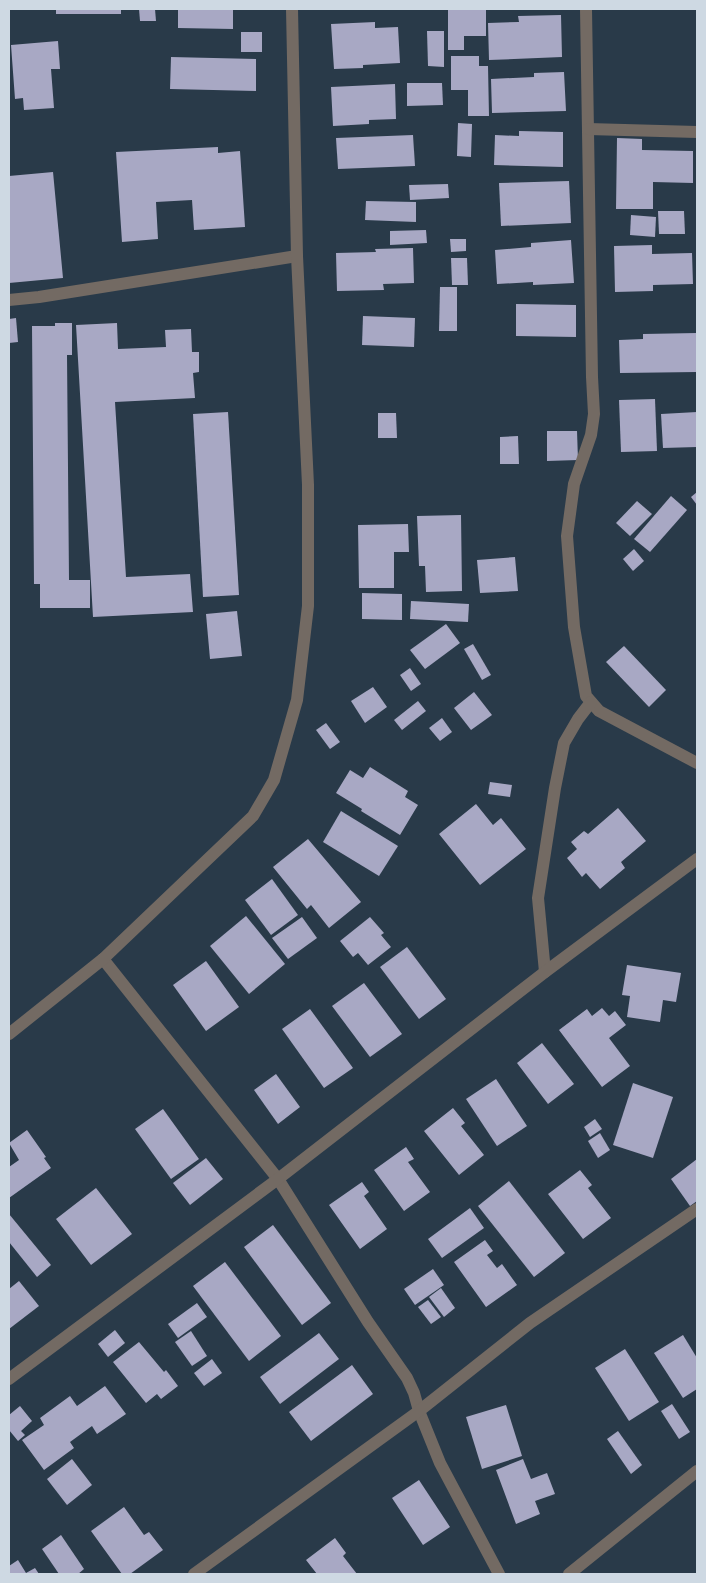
<svg xmlns="http://www.w3.org/2000/svg" width="706" height="1583" font-family="'Alegreya Sans',sans-serif">
<style>
.building{fill:#a8a8c4}
.lines{fill:none;stroke-linecap:round;stroke-linejoin:round}
.minor{stroke:#736a63;stroke-width:12}
</style>
<rect width="100%" height="100%" fill="#293a49"/>
<!-- building -->
<g class="building">
<rect x="56" y="9" width="65" height="5"/>
<path d="M139,9H155L156,21H140Z"/>
<path d="M178,9H233V29L178,28Z"/>
<path d="M448,9H486V36H464V50H448Z"/>
<path d="M561,15L562,57L489,60L488,23L519,22L518,16Z"/>
<path d="M375,22V28L398,27L400,63L363,65V68L334,69L331,24Z"/>
<path d="M427,31H444V67L428,66Z"/>
<rect x="241" y="32" width="21" height="20"/>
<path d="M58,41L60,69H51L54,108L24,110L23,98L15,99L11,45Z"/>
<path d="M451,56H479V66H488L489,116H468V90H451Z"/>
<path d="M171,57L256,59V91L170,89Z"/>
<path d="M564,72L566,111L492,113L491,79L534,77V73Z"/>
<path d="M407,83H442L443,105L407,106Z"/>
<path d="M395,84L396,119L369,120V124L333,126L331,87Z"/>
<path d="M458,123L472,124L471,157L457,156Z"/>
<path d="M519,131L563,132V167L494,165L495,135L519,136Z"/>
<path d="M413,135L415,166L338,169L336,138Z"/>
<path d="M617,138L642,139V150L693,151V183L653,182V209H616Z"/>
<path d="M218,147V153L240,151L245,227L194,230L192,200L156,202L158,239L122,242L116,152Z"/>
<path d="M53,172L63,278L9,283V176Z"/>
<path d="M569,181L571,223L501,226L499,183Z"/>
<path d="M448,184L449,198L410,200L409,185Z"/>
<path d="M366,201L416,202V222L365,220Z"/>
<path d="M658,211H684L685,234H659Z"/>
<path d="M631,215L656,217L655,237L630,235Z"/>
<path d="M426,230L427,243L390,245V231Z"/>
<path d="M450,239H466V251L451,252Z"/>
<path d="M571,240L574,283L533,285V282L497,284L495,250L531,247V243Z"/>
<path d="M652,245V254L692,253L693,284L653,285V291L615,292L614,246Z"/>
<path d="M413,248L414,283L383,284L384,290L337,291L336,253L376,252L375,249Z"/>
<path d="M451,258H467L468,285H452Z"/>
<path d="M440,287H457V331H439Z"/>
<path d="M516,304L576,305V337L516,336Z"/>
<path d="M363,316L415,318L414,347L362,345Z"/>
<path d="M16,318L18,342L9,343V319Z"/>
<path d="M55,323H72V355H67L69,580H90V608H40V584H34L32,326H55Z"/>
<path d="M117,323L118,349L166,347L165,330L191,329L192,352H199V372L193,373L195,398L115,402L126,577L190,574L193,612L93,617L76,325Z"/>
<path d="M697,333V372L620,373L619,340L643,339V334Z"/>
<path d="M655,399L657,451L621,452L619,400Z"/>
<path d="M228,412L239,595L203,597L193,414Z"/>
<path d="M697,412V447L663,448L661,414Z"/>
<path d="M378,413H396L397,438H378Z"/>
<path d="M547,431H577L578,460L547,461Z"/>
<path d="M518,436L519,464H500V437Z"/>
<path d="M697,492V505L691,497Z"/>
<path d="M671,496L687,510L650,552L634,539Z"/>
<path d="M637,501L652,514L630,536L616,523Z"/>
<path d="M461,515L462,591L426,592L425,566H419L417,516Z"/>
<path d="M408,524L409,552H394V588H359L358,525Z"/>
<path d="M634,549L644,561L633,571L623,559Z"/>
<path d="M515,557L518,591L480,593L477,560Z"/>
<path d="M362,593L402,594V620L362,619Z"/>
<path d="M411,601L469,604L468,622L410,619Z"/>
<path d="M237,611L242,656L210,659L206,614Z"/>
<path d="M446,624L460,643L425,669L410,650Z"/>
<path d="M473,644L491,675L482,680L464,649Z"/>
<path d="M624,646L666,690L649,707L606,662Z"/>
<path d="M410,668L421,684L411,691L400,675Z"/>
<path d="M373,687L387,707L365,723L351,701Z"/>
<path d="M474,692L492,715L471,730L454,708Z"/>
<path d="M418,701L426,711L402,730L394,720Z"/>
<path d="M442,718L452,732L440,741L429,728Z"/>
<path d="M326,723L340,742L330,749L316,730Z"/>
<path d="M370,767L408,791L405,797L418,805L400,835L361,811L362,809L336,793L350,770L363,778Z"/>
<path d="M490,782L512,785L510,797L488,794Z"/>
<path d="M476,804L493,825L501,818L526,849L480,885L439,834Z"/>
<path d="M618,808L646,841L621,862L625,868L600,889L586,873L582,877L567,858L577,849L571,842L584,831L588,834Z"/>
<path d="M341,811L398,846L379,876L323,842Z"/>
<path d="M308,839L361,902L329,928L311,905L307,909L273,867Z"/>
<path d="M272,879L298,915L271,935L245,900Z"/>
<path d="M246,916L285,964L249,994L210,946Z"/>
<path d="M302,917L317,938L288,959L272,938Z"/>
<path d="M370,917L384,933L381,935L391,947L368,965L358,953L353,957L340,941Z"/>
<path d="M407,947L446,999L419,1019L380,967Z"/>
<path d="M206,961L239,1007L206,1031L173,985Z"/>
<path d="M627,965L681,973L676,1002L663,1000L660,1022L627,1017L630,996L622,995Z"/>
<path d="M364,983L402,1034L370,1057L332,1006Z"/>
<path d="M602,1008L609,1016L615,1011L626,1025L609,1038L630,1066L602,1087L559,1030L587,1009L592,1016Z"/>
<path d="M310,1009L353,1068L324,1088L282,1029Z"/>
<path d="M542,1043L574,1084L548,1104L517,1063Z"/>
<path d="M276,1074L300,1107L278,1124L254,1090Z"/>
<path d="M496,1079L527,1126L497,1146L466,1099Z"/>
<path d="M633,1083L673,1097L653,1158L613,1145Z"/>
<path d="M453,1108L465,1123L461,1126L484,1155L459,1175L424,1131Z"/>
<path d="M163,1109L199,1159L171,1179L135,1129Z"/>
<path d="M595,1119L602,1129L590,1137L584,1127Z"/>
<path d="M27,1130L46,1157L44,1158L51,1168L9,1198V1167L19,1160L9,1143Z"/>
<path d="M600,1133L610,1150L598,1158L588,1141Z"/>
<path d="M406,1147L414,1159L408,1162L430,1192L404,1211L374,1170Z"/>
<path d="M206,1158L223,1179L190,1205L173,1183Z"/>
<path d="M697,1159V1201L690,1206L671,1179Z"/>
<path d="M580,1170L592,1185L588,1188L611,1218L583,1239L548,1194Z"/>
<path d="M509,1181L565,1253L534,1277L478,1206Z"/>
<path d="M362,1182L369,1192L364,1196L387,1229L360,1249L329,1205Z"/>
<path d="M96,1188L132,1234L91,1265L56,1219Z"/>
<path d="M470,1208L484,1228L442,1258L428,1239Z"/>
<path d="M9,1214L51,1265L37,1277L9,1242Z"/>
<path d="M273,1225L331,1303L302,1325L244,1247Z"/>
<path d="M485,1240L493,1251L487,1255L497,1268L502,1264L517,1285L486,1307L454,1262Z"/>
<path d="M225,1262L281,1336L249,1361L193,1286Z"/>
<path d="M433,1269L444,1285L415,1305L404,1289Z"/>
<path d="M19,1281L39,1306L9,1329V1289Z"/>
<path d="M441,1288L455,1308L444,1317L429,1297Z"/>
<path d="M428,1300L441,1317L431,1324L418,1307Z"/>
<path d="M197,1303L207,1317L178,1338L168,1324Z"/>
<path d="M115,1330L125,1343L108,1357L98,1344Z"/>
<path d="M191,1331L207,1356L192,1366L175,1342Z"/>
<path d="M319,1333L339,1359L280,1404L260,1377Z"/>
<path d="M683,1335L697,1358V1389L683,1398L654,1353Z"/>
<path d="M139,1342L164,1372L166,1370L178,1386L161,1399L157,1394L146,1403L113,1362Z"/>
<path d="M625,1349L659,1402L629,1421L595,1368Z"/>
<path d="M212,1359L222,1373L204,1386L194,1373Z"/>
<path d="M352,1365L373,1394L311,1441L289,1412Z"/>
<path d="M105,1386L126,1414L97,1434L92,1426L70,1442L74,1448L44,1470L22,1440L44,1425L40,1418L70,1396L77,1406Z"/>
<path d="M672,1404L690,1432L679,1439L661,1411Z"/>
<path d="M506,1405L522,1456L482,1469L466,1417Z"/>
<path d="M20,1406L32,1421L21,1431L25,1435L18,1441L9,1430V1415Z"/>
<path d="M618,1431L642,1465L631,1474L607,1439Z"/>
<path d="M72,1459L92,1485L67,1505L47,1479Z"/>
<path d="M523,1459L531,1479L547,1473L555,1494L535,1501L540,1514L516,1524L496,1470Z"/>
<path d="M419,1480L450,1527L423,1545L392,1498Z"/>
<path d="M124,1507L144,1535L149,1532L163,1550L130,1574H122L91,1531Z"/>
<path d="M61,1535L84,1569L78,1574H59L42,1549Z"/>
<path d="M335,1538L346,1553L343,1556L357,1574H317L306,1560Z"/>
<path d="M18,1560L26,1573L35,1568L39,1574H9V1566Z"/>
</g>
<g class="lines">
<!-- minor -->
<g class="minor">
<path d="M586,9L592,377L594,414L591,435L574,484L567,536L574,627L586,696L599,711L697,763"/>
<path d="M588,129L697,132"/>
<path d="M9,300L39,297L297,256"/>
<path d="M103,959L278,1179L368,1322L407,1378L414,1393L419,1411L440,1463L499,1574"/>
<path d="M545,972L538,898L555,788L564,743L578,719L591,702"/>
<path d="M9,1034L103,959L253,816L274,780L297,700L308,606V485L297,256L292,9"/>
<path d="M9,1379L278,1179L545,972L697,859"/>
<path d="M194,1574L419,1411L530,1323L697,1209"/>
<path d="M569,1574L697,1471"/>
</g>
</g>
<!-- border -->
<rect width="706" height="1583" fill="none" stroke="#ced9e3" stroke-width="20"/>
</svg>
